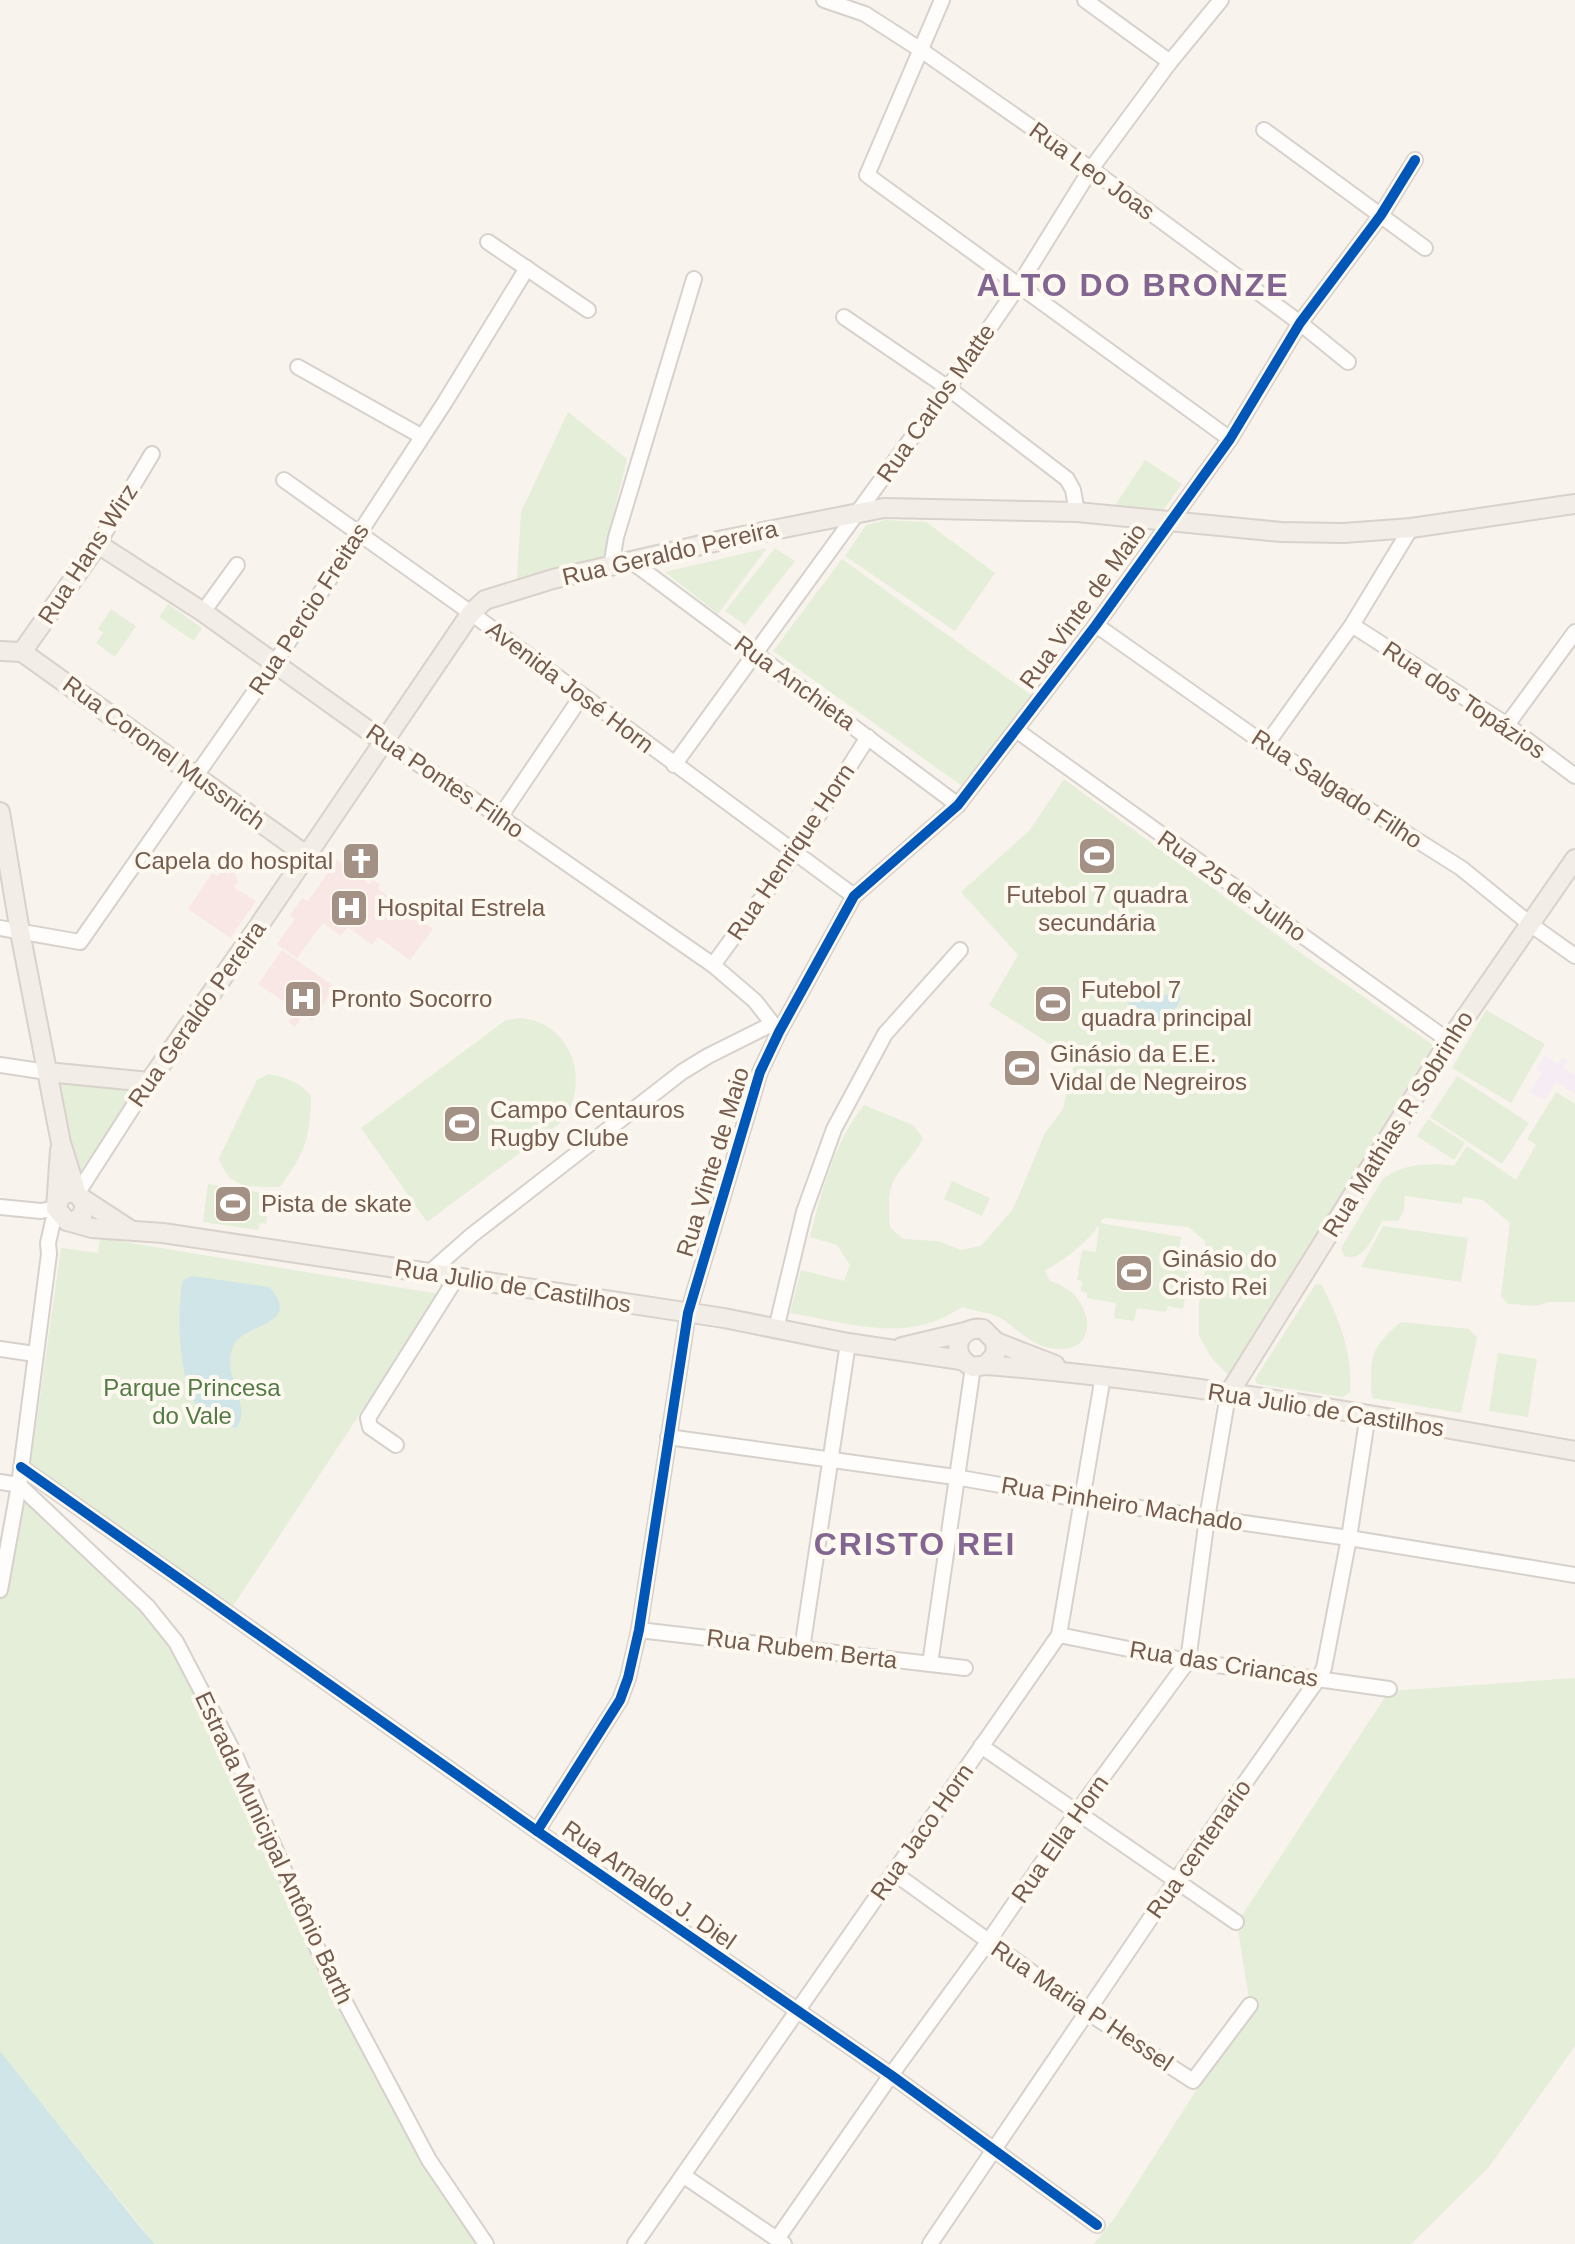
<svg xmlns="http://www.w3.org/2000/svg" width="1575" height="2244" font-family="Arial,sans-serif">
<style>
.education{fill:#f5ecf4}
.medical{fill:#f9e7e6}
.green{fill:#e5eed8}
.water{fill:#cfe5e7}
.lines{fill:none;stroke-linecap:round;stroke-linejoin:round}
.minor-casing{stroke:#d7d1cb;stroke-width:18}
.major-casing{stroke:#d9d1cb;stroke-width:22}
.minor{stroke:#fefdfc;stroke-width:14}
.major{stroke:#f2eee7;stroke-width:18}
.cycleway-casing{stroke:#fef9f0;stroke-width:15}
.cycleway{stroke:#0057b8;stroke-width:10}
.labels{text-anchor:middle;stroke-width:8;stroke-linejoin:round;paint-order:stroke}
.street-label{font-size:24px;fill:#765c4d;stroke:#fef9f0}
.poi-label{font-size:24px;fill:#765c4d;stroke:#fef9f0;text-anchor:start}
.park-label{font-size:24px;fill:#547b45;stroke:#fef9f0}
.district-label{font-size:32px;font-weight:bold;letter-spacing:2px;fill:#836592;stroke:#fef9f0}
</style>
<rect width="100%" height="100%" fill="#f8f4ed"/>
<!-- education -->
<path class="education" d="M1545,1056L1558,1064L1563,1057L1568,1061L1563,1068L1575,1074V1094L1556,1082L1544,1100L1530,1092L1542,1073L1537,1069Z"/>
<!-- medical -->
<g class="medical">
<path d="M337,860L369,884L373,880L380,885L378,889L433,929L410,960L378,937L372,945L348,927L341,936L323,923L297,958L277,944L295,919L290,915L302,898L308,901Z"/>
<path d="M235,870L238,883L234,885L235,888L256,901L230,938L188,909L212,873L217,876L222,871Z"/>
<path d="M282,950L335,987L312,1020L303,1015L295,1027L288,1022L296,1010L258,984Z"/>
</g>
<!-- green -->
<g class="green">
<path d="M568,412L627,459L607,541L606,560L517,580L521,512Z"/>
<path d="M1145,460L1182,484L1163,510L1114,507Z"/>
<path d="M886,520L926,522L995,573L955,631L845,556L866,525Z"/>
<path d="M767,548L718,614L665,572Z"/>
<path d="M775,548L795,561L745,625L725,611Z"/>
<path d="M842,559L1031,695L962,786L773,651Z"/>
<path d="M168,604L202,628L194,641L159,617Z"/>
<path d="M111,609L136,626L115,657L96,643L103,633L98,629Z"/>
<path d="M1064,779L1308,958L1433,1045L1228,1375L1211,1357L1199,1336V1303L1206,1265L1205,1241L1188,1227L1104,1218L1100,1223L1181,1237L1177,1264L1190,1267L1183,1309L1168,1306L1166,1312L1137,1308L1134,1321L1114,1318L1116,1303L1087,1298V1293L1081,1291L1082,1281L1077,1280L1082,1250L1096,1252L1099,1225C1085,1245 1066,1258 1045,1271L1050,1281C1094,1293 1102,1352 1058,1349C1034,1348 1022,1333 1004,1320C994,1313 974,1311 962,1307C906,1345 851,1323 790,1313L801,1270L844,1281L850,1265L837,1245L810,1237C821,1192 835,1141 864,1105L913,1125L923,1138C915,1155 900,1168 893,1182C887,1196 889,1212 890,1227L903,1239L938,1241L961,1250L981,1246L1013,1209L1045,1133L1063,1109L1071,1071L1078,1062L989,1005L1018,955L961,892L1029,831Z"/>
<path d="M1486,1010L1545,1044L1511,1103L1452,1068Z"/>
<path d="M521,1018C572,1024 590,1079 564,1120L427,1222L361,1128L506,1020Z"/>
<path d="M268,1074C286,1077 300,1082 311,1096C310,1139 305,1153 280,1187C250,1186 230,1191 219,1158L257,1080Z"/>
<path d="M1457,1076L1529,1123L1502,1164L1430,1117Z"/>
<path d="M59,1081L138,1088L79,1173Z"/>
<path d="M1556,1092L1575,1104V1302H1549L1536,1306L1508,1304L1501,1296L1510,1223L1483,1200L1463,1197L1462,1204L1405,1196L1404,1210L1398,1221H1382C1373,1237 1365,1262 1344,1256L1341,1248L1382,1180C1399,1164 1432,1162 1454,1166L1467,1146L1516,1180L1536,1145L1527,1139Z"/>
<path d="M1428,1119L1465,1143L1454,1160L1417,1136Z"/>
<path d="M952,1181L990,1198L982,1216L944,1199Z"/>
<path d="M208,1184L263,1193L260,1214L267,1216L266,1224L260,1223L258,1230L203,1222Z"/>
<path d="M1383,1226L1468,1238L1461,1282L1361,1267Z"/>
<path d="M100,1238L439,1294L231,1609L30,1468L61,1248L98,1253Z"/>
<path d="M1321,1284C1339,1317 1353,1354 1350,1392L1343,1397L1257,1384L1255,1379L1315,1285Z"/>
<path d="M1401,1322L1469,1329L1477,1337L1461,1413L1372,1398C1370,1357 1369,1349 1401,1322Z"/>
<path d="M1498,1353L1537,1359L1528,1417L1489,1411Z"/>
<path d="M19,1485L176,1642L322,1959L429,2160L494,2244H155L0,2051V1590Z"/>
<path d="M1575,1678V2046L1489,2167L1411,2244H1094L1116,2216L1250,2006L1237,1923L1389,1691Z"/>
</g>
<!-- water -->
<g class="water">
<path d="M1140,984H1147L1162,996L1175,993L1179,995L1181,999L1176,1008L1161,1025L1147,1011L1129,1005L1128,1000Z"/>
<path d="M192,1276L269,1287C303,1324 248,1323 235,1343C217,1371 255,1407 236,1428C224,1425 211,1423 202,1413C178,1386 176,1314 183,1280Z"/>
<path d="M0,2051L141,2228L155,2244H0Z"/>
</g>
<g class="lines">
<defs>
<g id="minor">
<path d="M824,0L865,14L921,50L1091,169L1300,323L1348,362"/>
<path d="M942,0L867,175L1230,439"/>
<path d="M1085,0L1170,62"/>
<path d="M1264,130L1425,248"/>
<path d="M488,242L588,310"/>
<path d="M844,317L948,388L1067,479L1073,490L1077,512"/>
<path d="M298,367L421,436"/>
<path d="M284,480L471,613L854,896"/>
<path d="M98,544L152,454"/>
<path d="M631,561L958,805"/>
<path d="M611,567L616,537L694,279"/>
<path d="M203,612L237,565"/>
<path d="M1096,625L1266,745L1461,868L1530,924L1575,956"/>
<path d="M1352,625L1507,725L1575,776"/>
<path d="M1507,725L1575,632"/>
<path d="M1016,730L1449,1041"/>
<path d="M383,741L500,817L713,965L755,1001L779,1032"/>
<path d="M1266,745L1352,625L1411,528"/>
<path d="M674,765L948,388L1019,285L1091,169L1170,62L1221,0"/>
<path d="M500,817L581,697"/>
<path d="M0,928L80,942L274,664L445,402L527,268"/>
<path d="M713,965L794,854L868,737"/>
<path d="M0,1065L47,1072"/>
<path d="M77,1194L149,1082"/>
<path d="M0,1207L41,1211L56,1208L48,1243L49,1254L19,1485L0,1590"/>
<path d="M429,1273L472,1235L682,1072L708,1056L772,1024"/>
<path d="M776,1329L804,1212L834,1129L885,1034L960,950"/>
<path d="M0,1349L35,1354"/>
<path d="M668,1437L955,1477L1084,1500L1349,1538L1575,1575"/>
<path d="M396,1445L370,1427L368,1418L457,1277"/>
<path d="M21,1467L537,1831L891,2075L1097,2225"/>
<path d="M0,1482L19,1485"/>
<path d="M19,1485L147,1606L176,1642L236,1757L322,1959L429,2160L486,2244"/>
<path d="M639,1630L965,1668"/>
<path d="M1059,1635L1188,1661L1389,1689"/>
<path d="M802,1649L848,1343"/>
<path d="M930,1664L973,1367"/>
<path d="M981,1746L1236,1922"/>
<path d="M537,1831L620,1700L628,1678L639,1630L688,1313L760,1072L779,1032L854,896L958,805L1096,625L1230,439L1300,323L1381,215L1415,160"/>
<path d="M894,1873L1087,2012L1193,2081L1250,2005"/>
<path d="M684,2176L784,2244"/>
<path d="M777,2239L891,2075L988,1942L1077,1812L1188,1661L1207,1518L1228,1395"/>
<path d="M635,2244L1059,1635L1103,1376"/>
<path d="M930,2244L1175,1882L1318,1679L1324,1668L1349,1538L1368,1414"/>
</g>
<g id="major">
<path d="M0,651L22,652"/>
<path d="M22,652L98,544L203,612L383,741"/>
<path d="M22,652L306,855"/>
<path d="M0,812L20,932L61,1143L77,1194L85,1204L82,1216L74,1221H67"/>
<path d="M47,1072L149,1082L258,927L471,613L485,600L553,579L723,540L884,508L1077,512L1281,532L1344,533L1411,528L1575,504"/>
<path d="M77,1194L70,1192L61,1196L56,1208L67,1221L92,1228L163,1233L429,1273L724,1318L848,1343L961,1360"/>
<path d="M80,1197L129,1229"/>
<path d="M56,1208L60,1150"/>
<path d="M996,1342L1055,1365"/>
<path d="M902,1347L965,1332"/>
<path d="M986,1365L995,1355L996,1342L983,1329C957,1325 948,1356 973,1367L986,1365C1184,1381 1380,1416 1575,1451"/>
<path d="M1228,1395L1449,1041L1575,859"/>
</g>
</defs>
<!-- minor casing -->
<use href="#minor" class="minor-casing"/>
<!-- major casing -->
<use href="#major" class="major-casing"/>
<!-- minor -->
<use href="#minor" class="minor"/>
<!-- major -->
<use href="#major" class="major"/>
<defs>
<g id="cycleway">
<path d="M21,1467L537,1831L891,2075L1097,2225"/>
<path d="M537,1831L620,1700L628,1678L639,1630L688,1313L760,1072L779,1032L854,896L958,805L1096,625L1230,439L1300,323L1381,215L1415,160"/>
</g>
</defs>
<!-- cycleway casing -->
<use href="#cycleway" class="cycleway-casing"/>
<!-- cycleway -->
<use href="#cycleway" class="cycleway"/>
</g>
<!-- icons -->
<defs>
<symbol id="stadium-square" viewBox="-11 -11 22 22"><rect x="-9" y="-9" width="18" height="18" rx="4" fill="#a49185" stroke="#fef9f0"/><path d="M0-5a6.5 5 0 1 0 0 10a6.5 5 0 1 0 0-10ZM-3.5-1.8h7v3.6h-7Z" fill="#fff"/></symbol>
<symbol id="church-square" viewBox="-11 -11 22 22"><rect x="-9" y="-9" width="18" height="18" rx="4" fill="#a49185" stroke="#fef9f0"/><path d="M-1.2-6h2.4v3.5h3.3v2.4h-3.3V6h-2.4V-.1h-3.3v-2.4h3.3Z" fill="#fff"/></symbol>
<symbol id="hospital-square" viewBox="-11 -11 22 22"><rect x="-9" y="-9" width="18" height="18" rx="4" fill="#a49185" stroke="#fef9f0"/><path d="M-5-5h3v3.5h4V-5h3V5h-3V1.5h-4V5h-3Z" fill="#fff"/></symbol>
</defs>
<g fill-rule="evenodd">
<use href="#stadium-square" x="1075" y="834" width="44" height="44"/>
<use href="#church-square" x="339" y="839" width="44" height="44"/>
<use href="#hospital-square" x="327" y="886" width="44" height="44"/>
<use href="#hospital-square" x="281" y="977" width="44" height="44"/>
<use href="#stadium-square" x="1031" y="982" width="44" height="44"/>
<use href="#stadium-square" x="1000" y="1046" width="44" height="44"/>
<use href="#stadium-square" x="440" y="1102" width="44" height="44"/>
<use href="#stadium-square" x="211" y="1182" width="44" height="44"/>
<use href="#stadium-square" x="1112" y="1251" width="44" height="44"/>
</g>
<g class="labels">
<!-- street labels -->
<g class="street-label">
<text transform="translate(1092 171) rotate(36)" y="8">Rua Leo Joas</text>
<text transform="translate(936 403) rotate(-55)" y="8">Rua Carlos Matte</text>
<text transform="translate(670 553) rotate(-13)" y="8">Rua Geraldo Pereira</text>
<text transform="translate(88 554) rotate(-57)" y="8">Rua Hans Wirz</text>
<text transform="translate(1083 606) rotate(-54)" y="8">Rua Vinte de Maio</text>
<text transform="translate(309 609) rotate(-57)" y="8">Rua Percio Freitas</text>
<text transform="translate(795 683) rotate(36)" y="8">Rua Anchieta</text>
<text transform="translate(570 687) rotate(37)" y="8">Avenida José Horn</text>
<text transform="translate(1464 700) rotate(34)" y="8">Rua dos Topázios</text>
<text transform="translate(164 753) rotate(36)" y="8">Rua Coronel Mussnich</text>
<text transform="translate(445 781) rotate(34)" y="8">Rua Pontes Filho</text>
<text transform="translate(1337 789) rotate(33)" y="8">Rua Salgado Filho</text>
<text transform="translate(791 852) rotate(-56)" y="8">Rua Henrique Horn</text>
<text transform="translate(1232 886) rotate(35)" y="8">Rua 25 de Julho</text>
<text transform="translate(197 1014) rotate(-55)" y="8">Rua Geraldo Pereira</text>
<text transform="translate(1398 1124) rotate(-58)" y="8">Rua Mathias R Sobrinho</text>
<text transform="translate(713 1162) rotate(-73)" y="8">Rua Vinte de Maio</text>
<text transform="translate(513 1286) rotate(9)" y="8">Rua Julio de Castilhos</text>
<text transform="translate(1326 1410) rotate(9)" y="8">Rua Julio de Castilhos</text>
<text transform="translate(1122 1504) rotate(9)" y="8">Rua Pinheiro Machado</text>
<text transform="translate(802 1649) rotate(7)" y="8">Rua Rubem Berta</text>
<text transform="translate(1224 1664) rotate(9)" y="8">Rua das Criancas</text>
<text transform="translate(922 1832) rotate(-55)" y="8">Rua Jaco Horn</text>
<text transform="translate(1060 1839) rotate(-55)" y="8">Rua Ella Horn</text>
<text transform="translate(274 1848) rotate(65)" y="8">Estrada Municipal Antônio Barth</text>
<text transform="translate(1199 1849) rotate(-55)" y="8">Rua centenario</text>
<text transform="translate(649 1885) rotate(35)" y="8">Rua Arnaldo J. Diel</text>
<text transform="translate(1082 2006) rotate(34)" y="8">Rua Maria P Hessel</text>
</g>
<!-- poi labels -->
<g class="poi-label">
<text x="333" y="869" text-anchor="end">Capela do hospital</text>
<text x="1097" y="903" text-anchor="middle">Futebol 7 quadra<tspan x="1097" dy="28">secundária</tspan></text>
<text x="377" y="916">Hospital Estrela</text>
<text x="1081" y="998">Futebol 7<tspan x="1081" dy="28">quadra principal</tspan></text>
<text x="331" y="1007">Pronto Socorro</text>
<text x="1050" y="1062">Ginásio da E.E.<tspan x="1050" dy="28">Vidal de Negreiros</tspan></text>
<text x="490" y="1118">Campo Centauros<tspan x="490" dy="28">Rugby Clube</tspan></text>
<text x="261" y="1212">Pista de skate</text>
<text x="1162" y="1267">Ginásio do<tspan x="1162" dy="28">Cristo Rei</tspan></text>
</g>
<!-- park labels -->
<g class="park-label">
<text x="192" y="1396">Parque Princesa<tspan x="192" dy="28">do Vale</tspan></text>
</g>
<!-- district labels -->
<g class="district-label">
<text x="1133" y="296">ALTO DO BRONZE</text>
<text x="915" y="1555">CRISTO REI</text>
</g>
</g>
</svg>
